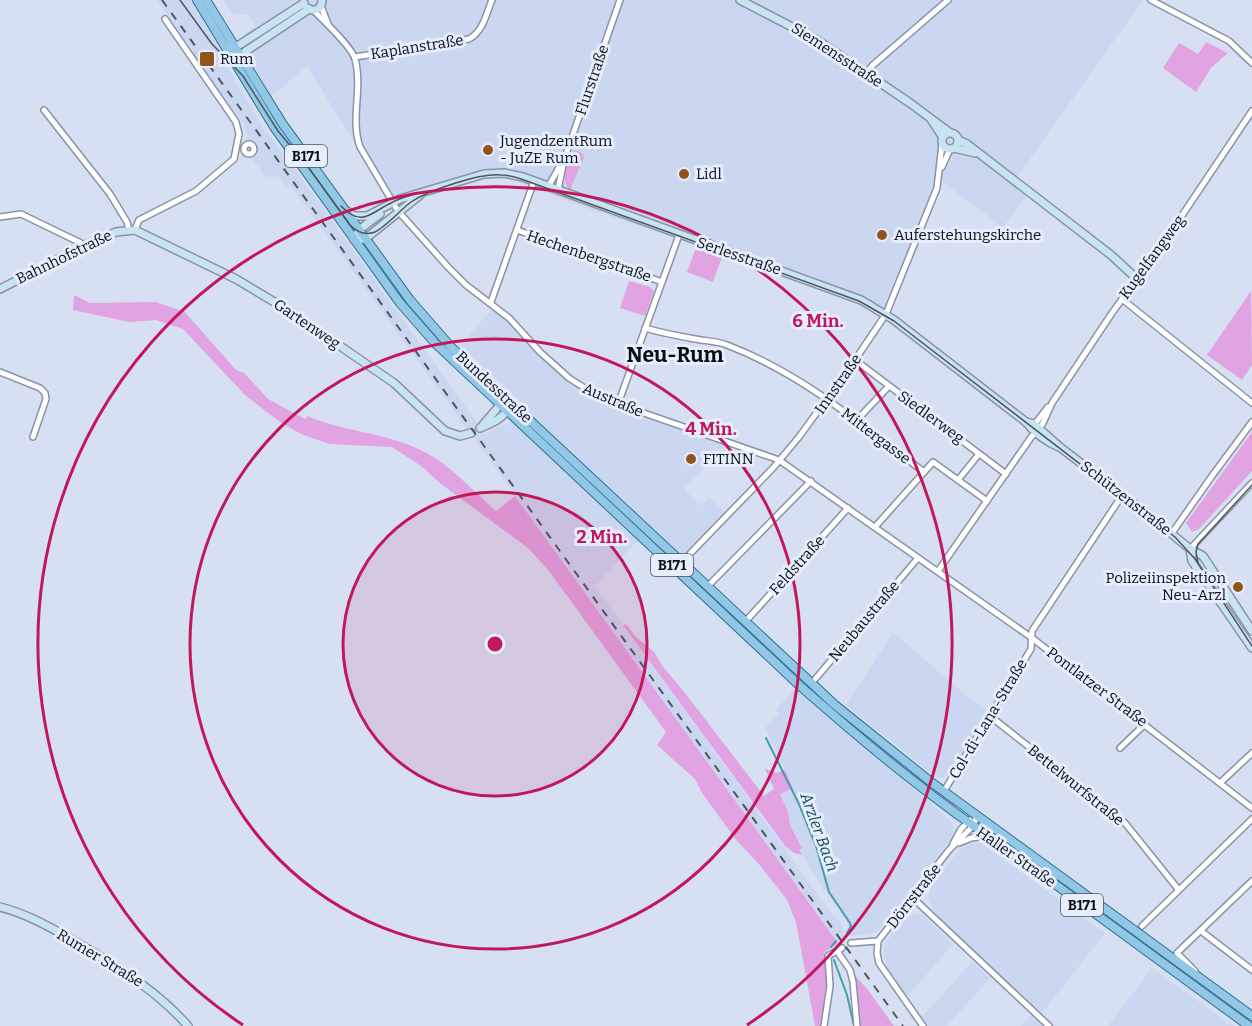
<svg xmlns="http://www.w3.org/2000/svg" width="1252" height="1026" font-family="Bitter,serif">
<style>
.built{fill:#cbd7f1}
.green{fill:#e1a3e1}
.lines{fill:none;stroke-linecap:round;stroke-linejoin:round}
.stream{stroke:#449faa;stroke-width:2}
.street-casing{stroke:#8a92a4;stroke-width:8}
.secondary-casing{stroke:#8a92a4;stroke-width:10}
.primary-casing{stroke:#337092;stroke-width:10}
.street{stroke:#fff;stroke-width:5}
.secondary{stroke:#c8e4f3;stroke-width:7}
.primary{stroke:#91c8e6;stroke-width:8}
.tram{stroke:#50555f;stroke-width:1.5}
.rail{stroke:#50555f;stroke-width:2;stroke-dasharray:8 8;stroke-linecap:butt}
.ring{fill:none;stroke:#c2185b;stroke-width:3}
.poi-dot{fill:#93541c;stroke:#e6edfc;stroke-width:2}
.labels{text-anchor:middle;stroke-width:6;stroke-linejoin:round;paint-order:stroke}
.shield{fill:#e6edfc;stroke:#4d515a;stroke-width:1.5}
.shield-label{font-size:14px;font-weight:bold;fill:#0b0e14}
.street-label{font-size:15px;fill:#0b0e14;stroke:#e6edfc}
.poi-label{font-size:15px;fill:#0b0e14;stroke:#e6edfc;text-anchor:start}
.water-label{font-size:16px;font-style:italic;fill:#134c52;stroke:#e6edfc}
.district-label{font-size:21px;font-weight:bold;fill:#0b0e14;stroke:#e6edfc}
.centre{fill:#c2185b;stroke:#e6edfc;stroke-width:3}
.ring-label{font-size:18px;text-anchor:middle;font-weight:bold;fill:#c2185b;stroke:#e6edfc;stroke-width:6;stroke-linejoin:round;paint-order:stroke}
</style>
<rect width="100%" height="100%" fill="#d7e0f3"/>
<!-- built -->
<g class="built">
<path d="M157,0H193L217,34L228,68L264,129L277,144L486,435L497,427L509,424L528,408L460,345L495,306L551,363L594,394L728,442L684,489L701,506L709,497L728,515L678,566L644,534L595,586L831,913L837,919L840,920L846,936L838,942L305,205L289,184L286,187L278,175L273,178L265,176L252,159L248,157L244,158L240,152L242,142L249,136L244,129L246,127L192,55L194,53Z"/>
<path d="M223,0H1143L1013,183L1028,195L1003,227L941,181L886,314L846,297L569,202L500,174L393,206L307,66L271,97L251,62L243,35L256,27L247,14H233Z"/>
<path d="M893,632L970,699L989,712L949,775L945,777L937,778L846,705Z"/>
<path d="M795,688L931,803L952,823L954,831L950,841L876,933L850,936L849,927L845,918L823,888L799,850L802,847L790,824L788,812L779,794L793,787L765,728L779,713L776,710Z"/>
<path d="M972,842L980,843L989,849L1105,933L1040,1016L1049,1026H1021L1034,1012L937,921L935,912L928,899L931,887L960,849Z"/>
<path d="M917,913L922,915L953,944L907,997L887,969L883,952L886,942L905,918Z"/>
<path d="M972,962L990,978L947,1026H928L922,1017Z"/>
<path d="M1152,968L1233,1026H1108Z"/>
</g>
<!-- green -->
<g class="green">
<path d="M1206,42L1228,53L1211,68L1196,92L1163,68L1179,43L1198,54Z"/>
<path d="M574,150L582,153L584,157L570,190C559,180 568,161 574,150Z"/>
<path d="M696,248L722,257L713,282L687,272Z"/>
<path d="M629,281L650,287L654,291L645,316L620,308Z"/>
<path d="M1251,291L1252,365L1242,380L1207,355Z"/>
<path d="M74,295L90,303L156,302L185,312L236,370L244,373L268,399L305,419L307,416C347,433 394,433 432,456C451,467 478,495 496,511L515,496L838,943L826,951L824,955L828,987L822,1026H815L796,922L787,900L758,863L737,841L702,793L695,779L657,745L666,732L549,571L528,548L441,484L421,466L392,447L329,444L301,434L280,422L245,395L183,329L156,320L129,322L73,310Z"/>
<path d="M1252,432V471L1199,529L1192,532L1186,523Z"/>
<path d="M738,621L853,725L957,806L956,808L864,737L805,685Z"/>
<path d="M626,624L635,636L654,652L664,668L685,693L764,796L774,789L765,769L777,773L785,770L793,788L780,794L788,812L790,825L802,848L799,850L802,855L794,853L785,846L623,625Z"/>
<path d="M1029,859L1252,1021V1025L1028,861Z"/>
<path d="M850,970L868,990L894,1026H857Z"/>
</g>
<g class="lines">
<!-- stream -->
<g class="stream">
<path d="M766,738L799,804L816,846L829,892L850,923L851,926L847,933"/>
<path d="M831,947L836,941"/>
<path d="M834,960L847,995L854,1026"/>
</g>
<defs>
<g id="street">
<path d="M1151,0L1229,41L1252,63"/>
<path d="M321,6L328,24"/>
<path d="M313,10C323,20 352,47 355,59C363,88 350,119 360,147L398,211L448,267L466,285L509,318L540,352L569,378L594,394L618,404L779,460L1032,638L1252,808"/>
<path d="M355,57L469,39C483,32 486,14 492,0"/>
<path d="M866,73L873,65L948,0"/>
<path d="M44,110L110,194L127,222L129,230"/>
<circle cx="249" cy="149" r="5"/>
<path d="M942,167L950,149"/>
<path d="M548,187L561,164"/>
<path d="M558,190L564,160L620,0"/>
<path d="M0,217L21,214L85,245"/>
<path d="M135,230L139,220L196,191L234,159L239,134L236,122L165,19"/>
<path d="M517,230L662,282"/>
<path d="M1122,299L1252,403"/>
<path d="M491,302L534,181"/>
<path d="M645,328C662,333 678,336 695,339C705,341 717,341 727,345C801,373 862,425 924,472"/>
<path d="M855,360L1006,474"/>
<path d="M0,372L40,388L45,393L46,399L33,437"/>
<path d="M618,404L679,235"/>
<path d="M856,421L889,386"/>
<path d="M1034,425L1048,407"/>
<path d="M958,480L979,454"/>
<path d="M875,527L933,462L987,501"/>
<path d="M1172,533L1212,476L1252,422"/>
<path d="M1190,549L1252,483"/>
<path d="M681,563L773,468L799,437L855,360L886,314L937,188L942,144"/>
<path d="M938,571L1032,436L1036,433L1043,423L1052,403L1112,313L1171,232L1252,111"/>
<path d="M707,587L811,481"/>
<path d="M745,622L848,508"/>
<path d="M811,684L918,558"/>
<path d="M990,716L1125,823L1178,889"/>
<path d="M1120,748L1145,724"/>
<path d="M1220,783L1252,753"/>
<path d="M944,791L1031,649L1032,631L1123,494"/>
<path d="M959,843L971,838L987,836"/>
<path d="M953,844L961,829L970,820"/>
<path d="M913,898L1049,1026"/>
<path d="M1142,926L1252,819"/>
<path d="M1201,931L1252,970"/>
<path d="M851,943L878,941"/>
<path d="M837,951L850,970L853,982L857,1026"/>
<path d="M1195,971L1177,953L1252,881"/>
<path d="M824,1026L830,986L828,956L842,948"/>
<path d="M923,1026L879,963L877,953L878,941L949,850L973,826L977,816"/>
</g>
<g id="secondary">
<path d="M740,0L817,40L910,103L949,132"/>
<path d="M307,8C314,13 322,9 322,0"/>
<path d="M227,45L232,51L240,55L309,9"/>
<path d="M233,53L236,47L304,3"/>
<path d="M931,119L942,136"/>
<circle cx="950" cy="141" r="8"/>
<path d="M958,140L967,144L1111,255L1137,279"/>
<path d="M954,148L975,153"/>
<path d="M347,211L354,216H367L400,199L484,174L504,173L523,177L861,300L894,320L1026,422C1035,434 1047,442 1061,448"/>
<path d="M380,214L359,230L354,240L365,239L420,195"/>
<path d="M0,289L88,244L116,232L135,230L236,279L286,309L394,383L445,431L460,436L471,433"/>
<path d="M1026,422L1034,424L1061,448L1144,511L1190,549L1203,556L1252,631"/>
<path d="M482,426L500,405L506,403"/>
<path d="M480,428C491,423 504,419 508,407"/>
<path d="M1190,549L1192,561L1252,648"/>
<path d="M0,907C32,915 60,933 88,949C125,972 159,993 188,1026"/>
</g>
<g id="primary">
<path d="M197,0L274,127L400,303L435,343L799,685C865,743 933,800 1007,849L1249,1026"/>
<path d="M206,0L282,123L410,300L451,347L835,705L931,782L1252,1016"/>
</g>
</defs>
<!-- street casing -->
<use href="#street" class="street-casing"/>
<!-- secondary casing -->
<use href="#secondary" class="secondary-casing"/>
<!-- primary casing -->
<use href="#primary" class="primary-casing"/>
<!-- street -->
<use href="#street" class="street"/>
<!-- secondary -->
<use href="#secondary" class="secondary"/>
<!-- primary -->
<use href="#primary" class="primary"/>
<!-- tram -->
<g class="tram">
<path d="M180,0L212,44L243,76L278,131L308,167L350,225C356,231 365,236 375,232C388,225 399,211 411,202C429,190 480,173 501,175C508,175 516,177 524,180L859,301L894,321L1175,537L1195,559L1252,646"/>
<path d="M341,206C362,228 370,213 391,203C399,198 409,196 418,193"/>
<path d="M1198,562L1196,552L1198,544L1252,485"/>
</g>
<!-- rail -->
<path class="rail" d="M162,0L903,1026"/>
</g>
<!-- distance rings -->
<circle cx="495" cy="644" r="152" fill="#c2185b" fill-opacity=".12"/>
<g class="ring">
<circle cx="495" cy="644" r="152"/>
<circle cx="495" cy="644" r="305"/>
<path d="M243 1025A457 457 0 1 1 747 1025"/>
</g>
<!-- markers -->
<g class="poi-dot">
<rect x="199" y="51" width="16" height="16" rx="3"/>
<circle cx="488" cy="150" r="6"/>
<circle cx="684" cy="174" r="6"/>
<circle cx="882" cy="235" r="6"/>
<circle cx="691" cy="459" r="6"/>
<circle cx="1238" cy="587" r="6"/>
</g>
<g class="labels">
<!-- shield labels -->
<g class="shield">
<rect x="285" y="145" width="42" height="22" rx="4.5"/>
<rect x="651" y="554" width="42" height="22" rx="4.5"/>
<rect x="1061" y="894" width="42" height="22" rx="4.5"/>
</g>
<g class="shield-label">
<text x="306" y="161">B171</text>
<text x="672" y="570">B171</text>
<text x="1082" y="910">B171</text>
</g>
<!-- street labels -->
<g class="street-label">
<text transform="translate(417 47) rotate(-9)" y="5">Kaplanstraße</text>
<text transform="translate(837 55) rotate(33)" y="5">Siemensstraße</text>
<text transform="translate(592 80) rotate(-71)" y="5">Flurstraße</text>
<text transform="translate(589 256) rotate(19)" y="5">Hechenbergstraße</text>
<text transform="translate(739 256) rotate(19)" y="5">Serlesstraße</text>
<text transform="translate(64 257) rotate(-26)" y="5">Bahnhofstraße</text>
<text transform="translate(1152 257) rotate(-54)" y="5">Kugelfangweg</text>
<text transform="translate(307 324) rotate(34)" y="5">Gartenweg</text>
<text transform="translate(838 384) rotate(-55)" y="5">Innstraße</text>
<text transform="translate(494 387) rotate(43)" y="5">Bundesstraße</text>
<text transform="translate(613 400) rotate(23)" y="5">Austraße</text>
<text transform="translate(931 417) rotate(36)" y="5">Siedlerweg</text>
<text transform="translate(876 436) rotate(37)" y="5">Mittergasse</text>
<text transform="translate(1126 498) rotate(38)" y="5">Schützenstraße</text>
<text transform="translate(797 565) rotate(-48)" y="5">Feldstraße</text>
<text transform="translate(864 621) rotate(-50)" y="5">Neubaustraße</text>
<text transform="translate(1097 687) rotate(37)" y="5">Pontlatzer Straße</text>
<text transform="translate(988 719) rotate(-59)" y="5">Col-di-Lana-Straße</text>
<text transform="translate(1076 785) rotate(39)" y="5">Bettelwurfstraße</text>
<text transform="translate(1016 857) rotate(35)" y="5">Haller Straße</text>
<text transform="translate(914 896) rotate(-52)" y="5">Dörrstraße</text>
<text transform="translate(100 958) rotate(31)" y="5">Rumer Straße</text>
</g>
<!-- poi labels -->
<g class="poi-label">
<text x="220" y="64">Rum</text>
<text x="500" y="146">JugendzentRum<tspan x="500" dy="17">- JuZE Rum</tspan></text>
<text x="696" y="179">Lidl</text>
<text x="894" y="240">Auferstehungskirche</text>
<text x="703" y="464">FITINN</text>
<text x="1226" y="583" text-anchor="end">Polizeiinspektion<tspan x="1226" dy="17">Neu-Arzl</tspan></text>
</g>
<!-- water labels -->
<g class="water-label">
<text transform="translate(820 832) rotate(70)" y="6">Arzler Bach</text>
</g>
<!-- district labels -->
<g class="district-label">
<text x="675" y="362">Neu-Rum</text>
</g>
</g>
<circle cx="495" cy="644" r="9" class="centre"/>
<g class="ring-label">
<text x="818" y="327">6 Min.</text>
<text x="711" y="435">4 Min.</text>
<text x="602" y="543">2 Min.</text>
</g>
</svg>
